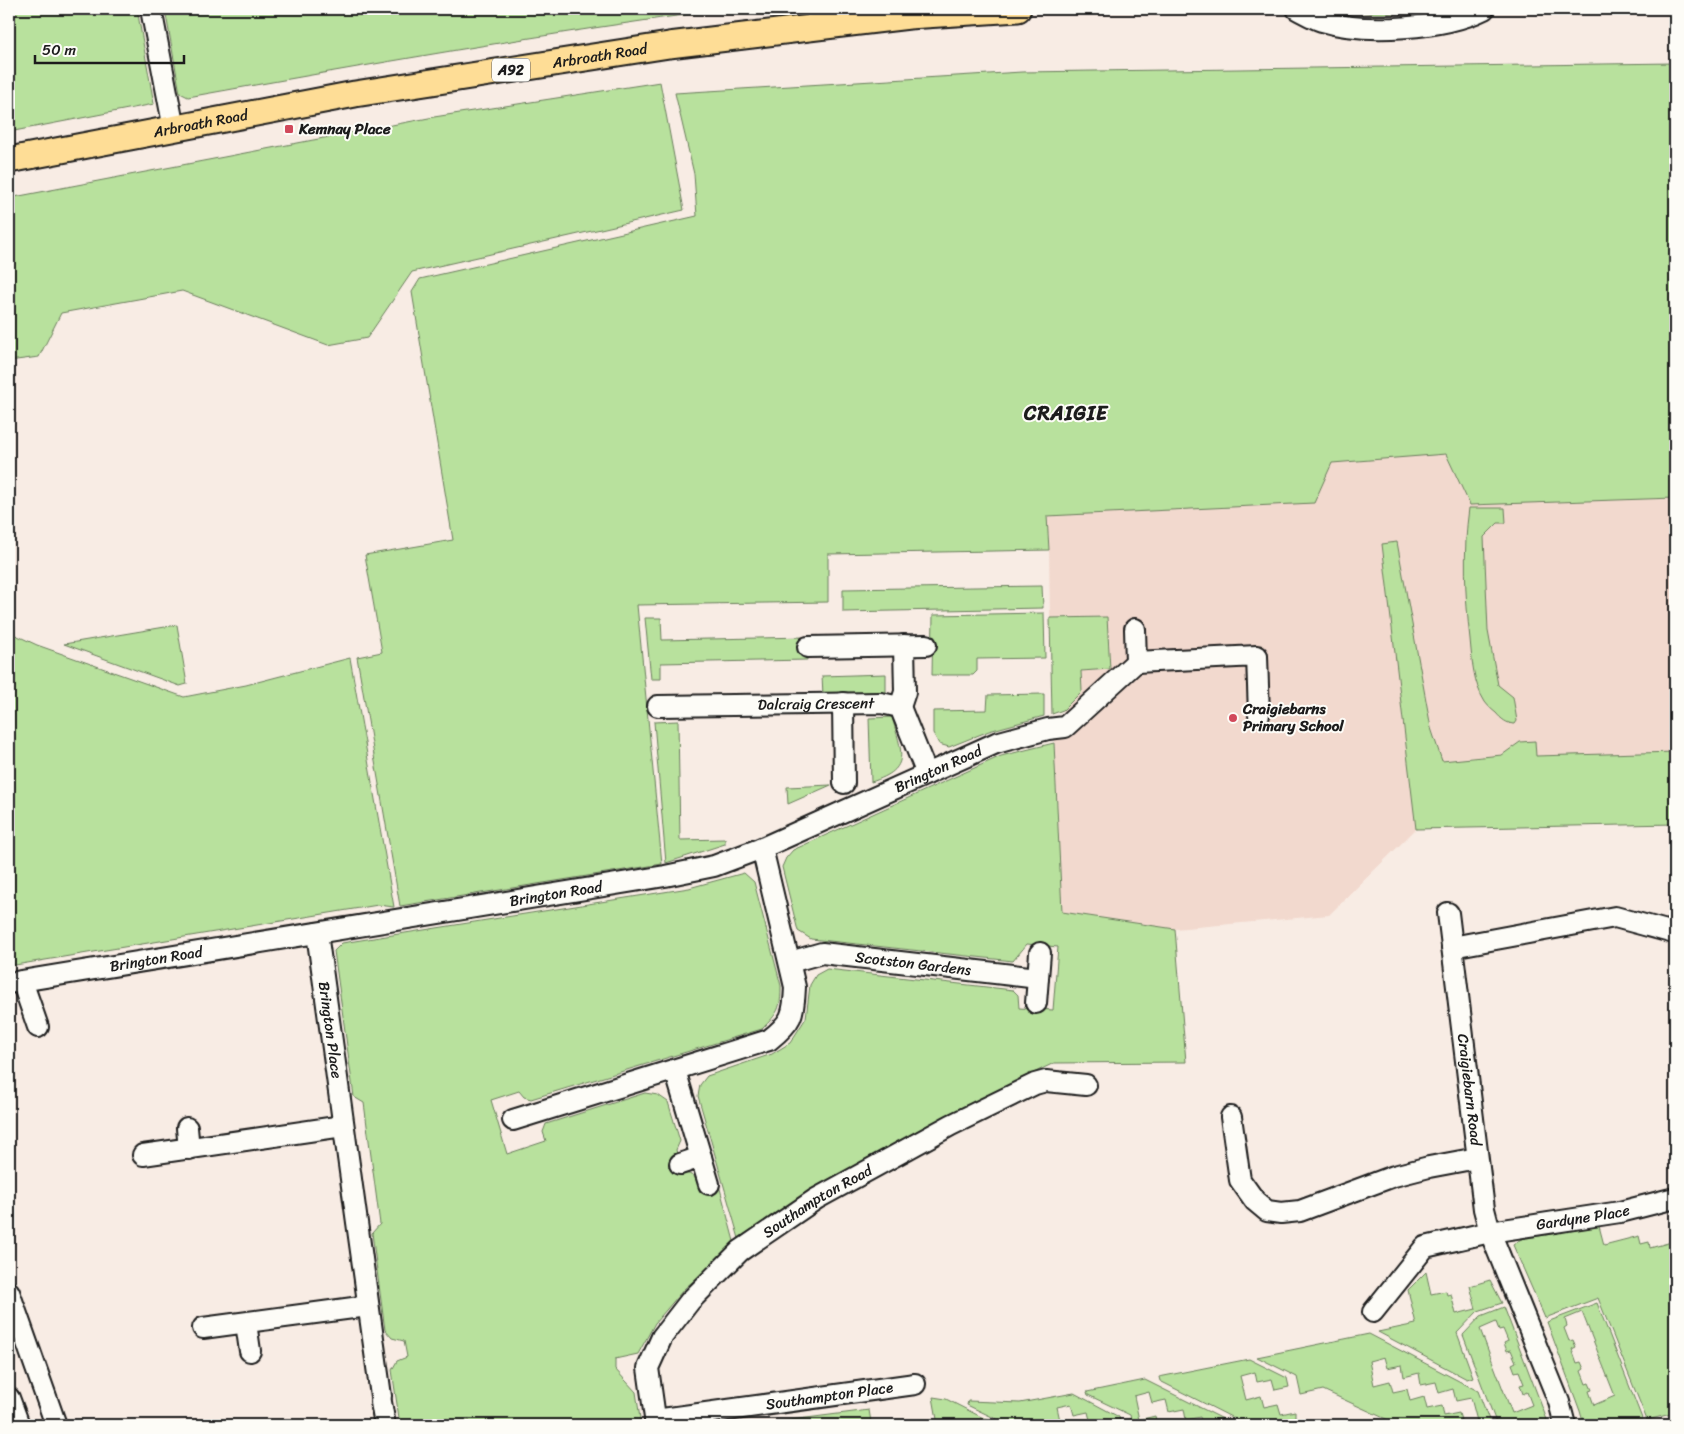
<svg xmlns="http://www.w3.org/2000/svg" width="1684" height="1434" font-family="Sriracha,sans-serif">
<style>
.built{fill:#f2d9ce}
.green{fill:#b8e19d;stroke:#6a7e5c;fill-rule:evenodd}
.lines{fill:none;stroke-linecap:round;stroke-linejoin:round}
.minor-casing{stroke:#1c1c1c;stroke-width:24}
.major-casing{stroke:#1c1c1c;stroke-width:29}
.minor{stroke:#fdfcf7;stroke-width:20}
.major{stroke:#fedd96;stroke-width:25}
.poi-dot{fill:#d1495b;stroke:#fdfcf7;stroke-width:2}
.labels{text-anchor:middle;stroke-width:4;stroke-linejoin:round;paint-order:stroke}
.shield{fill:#fdfcf7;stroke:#605f5e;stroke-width:1}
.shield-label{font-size:14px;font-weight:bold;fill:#1c1c1c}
.street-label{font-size:15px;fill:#1c1c1c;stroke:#fdfcf7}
.poi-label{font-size:15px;font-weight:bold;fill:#1c1c1c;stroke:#fdfcf7;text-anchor:start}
.district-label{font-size:20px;font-weight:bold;letter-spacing:1px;fill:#1c1c1c;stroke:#fdfcf7}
</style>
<rect width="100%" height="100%" fill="#f8ece4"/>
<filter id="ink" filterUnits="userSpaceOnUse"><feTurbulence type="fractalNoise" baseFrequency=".02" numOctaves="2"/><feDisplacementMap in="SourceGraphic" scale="10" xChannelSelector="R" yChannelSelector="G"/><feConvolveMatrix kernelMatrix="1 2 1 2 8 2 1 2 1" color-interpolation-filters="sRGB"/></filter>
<g filter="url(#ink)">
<!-- built -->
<path class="built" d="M1675,63V824L1416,829L1329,915L1175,929L1062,912L1054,739L1066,737L1063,710L1082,691L1081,671L1110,669L1107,617L1050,618L1049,550L1022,72Z"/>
<!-- green -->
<g class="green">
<path d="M9,9H137L154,104L9,132Z"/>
<path d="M165,9H727C546,33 367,65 188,97L180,93Z"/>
<path d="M1338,9H1437C1405,14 1370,16 1338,9Z"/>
<path d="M1675,63V498L1470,505L1446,454L1332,463L1314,503L1047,516L1049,550L828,554V602L637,605L662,864L400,906L357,657L382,652L365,555L453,540L412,292L420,279L697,216L694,174L675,93L1022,72Z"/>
<path d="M660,82L684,210L412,272L367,338L328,345L182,291L61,313L39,357L9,361V198L434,117Z"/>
<path d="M1469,508H1505L1506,523H1498L1484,537L1488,631L1498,685L1513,697L1517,721L1515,724C1507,724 1501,719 1496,713C1492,710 1488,706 1485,702C1473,683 1472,660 1470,639C1465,595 1463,552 1469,508Z"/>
<path d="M1397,542L1431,728L1442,761L1502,755L1520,742L1535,741L1536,756L1675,752V824L1416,829L1382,544Z"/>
<path d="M1042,586L1043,608L843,612V589Z"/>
<path d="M1044,613L1045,658L977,659V671L973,675H932L933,615Z"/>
<path d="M1107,617L1110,669L1081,671L1082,691L1063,710L1052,714L1050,618Z"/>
<path d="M645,618H661L662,640L807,637V660L661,663V679H651Z"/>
<path d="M177,625L187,684L180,686L64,644Z"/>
<path d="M9,632L37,645L184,697L246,685L350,658L394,907L378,905L9,966Z"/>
<path d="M886,674V694L823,695L822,676Z"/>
<path d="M1044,694V716L989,731L949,747L939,744L933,733V711L987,710L988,695Z"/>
<path d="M892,717C901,751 913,769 871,782L869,718Z"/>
<path d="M678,721L680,840L725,839V844L666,863L654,722Z"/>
<path d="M1054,743L1062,912L1175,929L1186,1062L1054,1063L947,1115L948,1119L740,1242L698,1096L700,1085L707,1076L772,1054L790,1043L806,1018L810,985L816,975L827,969L1013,990L1018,995L1019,1008L1053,1010L1058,947L1027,944L1013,961L811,939L798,931L782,867L786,858L793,850L1001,756Z"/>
<path d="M831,785L788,804L787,787Z"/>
<path d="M744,873L754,882L781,986C781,1009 778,1013 762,1029L531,1099L524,1097L519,1091L491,1100L507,1154L546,1141L543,1132L546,1124L645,1093L658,1095L668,1102L680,1141L676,1150L682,1173C695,1174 696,1178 700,1190L719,1185L735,1245L684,1289L655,1323L638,1354L615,1359V1369L636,1392L641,1425H470L469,1420L441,1425H400L392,1370L397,1361L407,1357L404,1341L392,1338L385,1330L372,1233L380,1224L364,1103L354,1097L334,951L342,943L689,888Z"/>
<path d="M1599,1226L1604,1245L1639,1236L1641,1244L1649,1242L1650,1248L1675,1241V1413L1647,1420L1598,1298L1545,1318L1513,1245L1521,1239Z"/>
<path d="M1426,1272L1431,1294L1446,1291L1447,1295L1451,1294L1456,1314L1476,1309L1470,1286L1490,1280L1502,1303L1478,1311L1457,1333L1473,1377L1467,1379L1378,1332L1416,1324L1408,1290Z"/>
<path d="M1597,1303L1643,1421L1626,1425H1584L1580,1411L1547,1322ZM1582,1312L1615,1396L1594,1405L1589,1391L1592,1390L1589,1383L1586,1384L1581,1371L1584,1369L1581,1362L1577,1363L1572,1349L1576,1347L1573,1340L1569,1341L1564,1328L1567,1326L1565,1319Z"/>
<path d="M1504,1307L1549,1425H1497L1463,1335L1481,1316ZM1496,1322L1499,1330L1503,1329L1508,1341L1504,1343L1507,1351L1511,1350L1516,1362L1512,1364L1515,1372L1519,1371L1524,1384L1520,1385L1523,1394L1527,1392L1532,1405L1512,1413L1480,1329Z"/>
<path d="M1369,1334L1478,1391L1491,1425H1399L1323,1390L1301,1395L1297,1377L1257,1357ZM1384,1357L1387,1368L1402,1365L1404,1377L1419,1373L1421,1385L1436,1382L1439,1393L1453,1389L1456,1401L1471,1398L1477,1421L1462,1424L1459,1413L1444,1416L1442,1406L1427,1409L1424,1397L1410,1401L1407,1389L1393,1392L1390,1381L1374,1385L1369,1361Z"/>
<path d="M1249,1359L1287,1378L1289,1387L1275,1390L1272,1379L1257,1382L1255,1372L1240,1376L1246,1400L1261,1396L1264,1407L1278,1404L1281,1414L1295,1411V1420L1272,1425H1247L1160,1381L1159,1377Z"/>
<path d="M1145,1380L1235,1425H1202L1200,1417L1186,1420L1184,1409L1169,1412L1166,1400L1152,1403L1149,1392L1134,1396L1139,1420L1155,1416L1157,1425H1132L1130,1415L1088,1395L1087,1392Z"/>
<path d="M1074,1393L1119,1417L1121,1425H1106L1105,1420L1091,1424L1088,1412L1074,1415L1071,1404L1057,1407L1061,1425H1009L967,1405L968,1401L1020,1403Z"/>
<path d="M933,1397L946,1399L997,1425H938Z"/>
<path d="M869,1410L871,1422L845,1425H752Z"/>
</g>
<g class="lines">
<defs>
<g id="minor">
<path d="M151,9L174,129"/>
<path d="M816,9L819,27"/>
<path d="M1297,9C1305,13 1313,18 1322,21C1365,34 1444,29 1484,9"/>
<path d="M808,647L926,645"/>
<path d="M1136,662L1257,656L1259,715"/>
<path d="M843,703L844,783"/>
<path id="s1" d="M658,706L881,703L900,707L927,774"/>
<path d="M900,707L905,692L904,645"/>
<path id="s2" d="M1448,913L1484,1209L1490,1232L1559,1402L1565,1425"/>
<path id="s3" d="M317,933L381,1396"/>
<path d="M1452,947L1615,917L1674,933"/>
<path id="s4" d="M790,962L822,953L1038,978"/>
<path d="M22,981L38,1027"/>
<path id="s5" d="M9,983L665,876L714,866L762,848L996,743L1048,729L1065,727L1136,662L1135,629"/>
<path d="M1036,1003L1040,953"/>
<path d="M675,1070L709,1184"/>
<path d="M1231,1117L1240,1180L1255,1201L1267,1211L1281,1213L1300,1211L1394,1176L1429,1167L1477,1158"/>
<path d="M513,1120L769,1040C792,1022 794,1015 795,987L762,848"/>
<path d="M187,1128L189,1149"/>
<path d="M143,1155L343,1126"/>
<path d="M680,1164L701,1157"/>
<path d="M9,1292L56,1425"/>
<path id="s6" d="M1373,1312L1425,1247L1490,1232L1620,1212L1675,1198"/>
<path d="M246,1323L250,1351"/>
<path d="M203,1328L368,1306"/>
<path d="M9,1398L19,1425"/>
<path d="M381,1402L385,1425"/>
<path id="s7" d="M655,1420L915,1384"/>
<path id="s8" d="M656,1425L648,1368L662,1337L690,1301L740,1251L816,1199L951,1125L1035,1084L1046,1081L1086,1085"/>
</g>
<g id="major">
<path id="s9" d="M9,160L355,94L669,45L909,16L1018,9"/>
</g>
</defs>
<!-- minor casing -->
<use href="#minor" class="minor-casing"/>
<!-- major casing -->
<use href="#major" class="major-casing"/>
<!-- minor -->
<use href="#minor" class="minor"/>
<!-- major -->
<use href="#major" class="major"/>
</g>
</g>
<!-- markers -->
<g class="poi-dot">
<rect x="284" y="124" width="10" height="10" rx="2.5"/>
<circle cx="1233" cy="718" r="5"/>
</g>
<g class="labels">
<!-- shield labels -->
<rect class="shield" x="492" y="58.5" width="38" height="23" rx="4"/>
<g class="shield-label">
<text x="511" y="75">A92</text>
</g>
<!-- street labels -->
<g class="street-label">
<text dy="5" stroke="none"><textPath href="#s9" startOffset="600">Arbroath Road</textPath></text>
<text dy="5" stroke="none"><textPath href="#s9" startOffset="195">Arbroath Road</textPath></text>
<text dy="5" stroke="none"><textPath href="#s1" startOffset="158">Dalcraig Crescent</textPath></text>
<text dy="5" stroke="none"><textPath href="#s5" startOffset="959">Brington Road</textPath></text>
<text dy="5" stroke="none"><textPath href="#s5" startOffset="554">Brington Road</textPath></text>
<text dy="5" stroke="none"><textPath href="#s5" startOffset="149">Brington Road</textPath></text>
<text dy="5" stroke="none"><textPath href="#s4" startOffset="125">Scotston Gardens</textPath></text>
<text dy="5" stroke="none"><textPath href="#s3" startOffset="98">Brington Place</textPath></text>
<text dy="5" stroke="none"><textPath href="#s2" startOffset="178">Craigiebarn Road</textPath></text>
<text dy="5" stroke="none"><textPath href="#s8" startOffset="300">Southampton Road</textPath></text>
<text dy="5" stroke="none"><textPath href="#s6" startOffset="244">Gardyne Place</textPath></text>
<text dy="5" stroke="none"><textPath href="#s7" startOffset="176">Southampton Place</textPath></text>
</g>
<!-- poi labels -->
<g class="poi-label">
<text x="299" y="134">Kemnay Place</text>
<text x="1243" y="714">Craigiebarns<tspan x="1243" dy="17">Primary School</tspan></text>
</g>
<!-- district labels -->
<g class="district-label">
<text x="1066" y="420">CRAIGIE</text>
</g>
</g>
<!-- margin -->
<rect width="1684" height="1434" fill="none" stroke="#fdfcf7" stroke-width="30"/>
<rect x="15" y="15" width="1654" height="1404" fill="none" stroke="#1c1c1c" stroke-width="2" filter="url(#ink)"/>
<!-- scale -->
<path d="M35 55v8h149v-8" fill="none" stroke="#1c1c1c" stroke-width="2.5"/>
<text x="42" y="55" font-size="15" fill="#1c1c1c" stroke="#fdfcf7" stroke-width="4" paint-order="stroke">50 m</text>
</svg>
